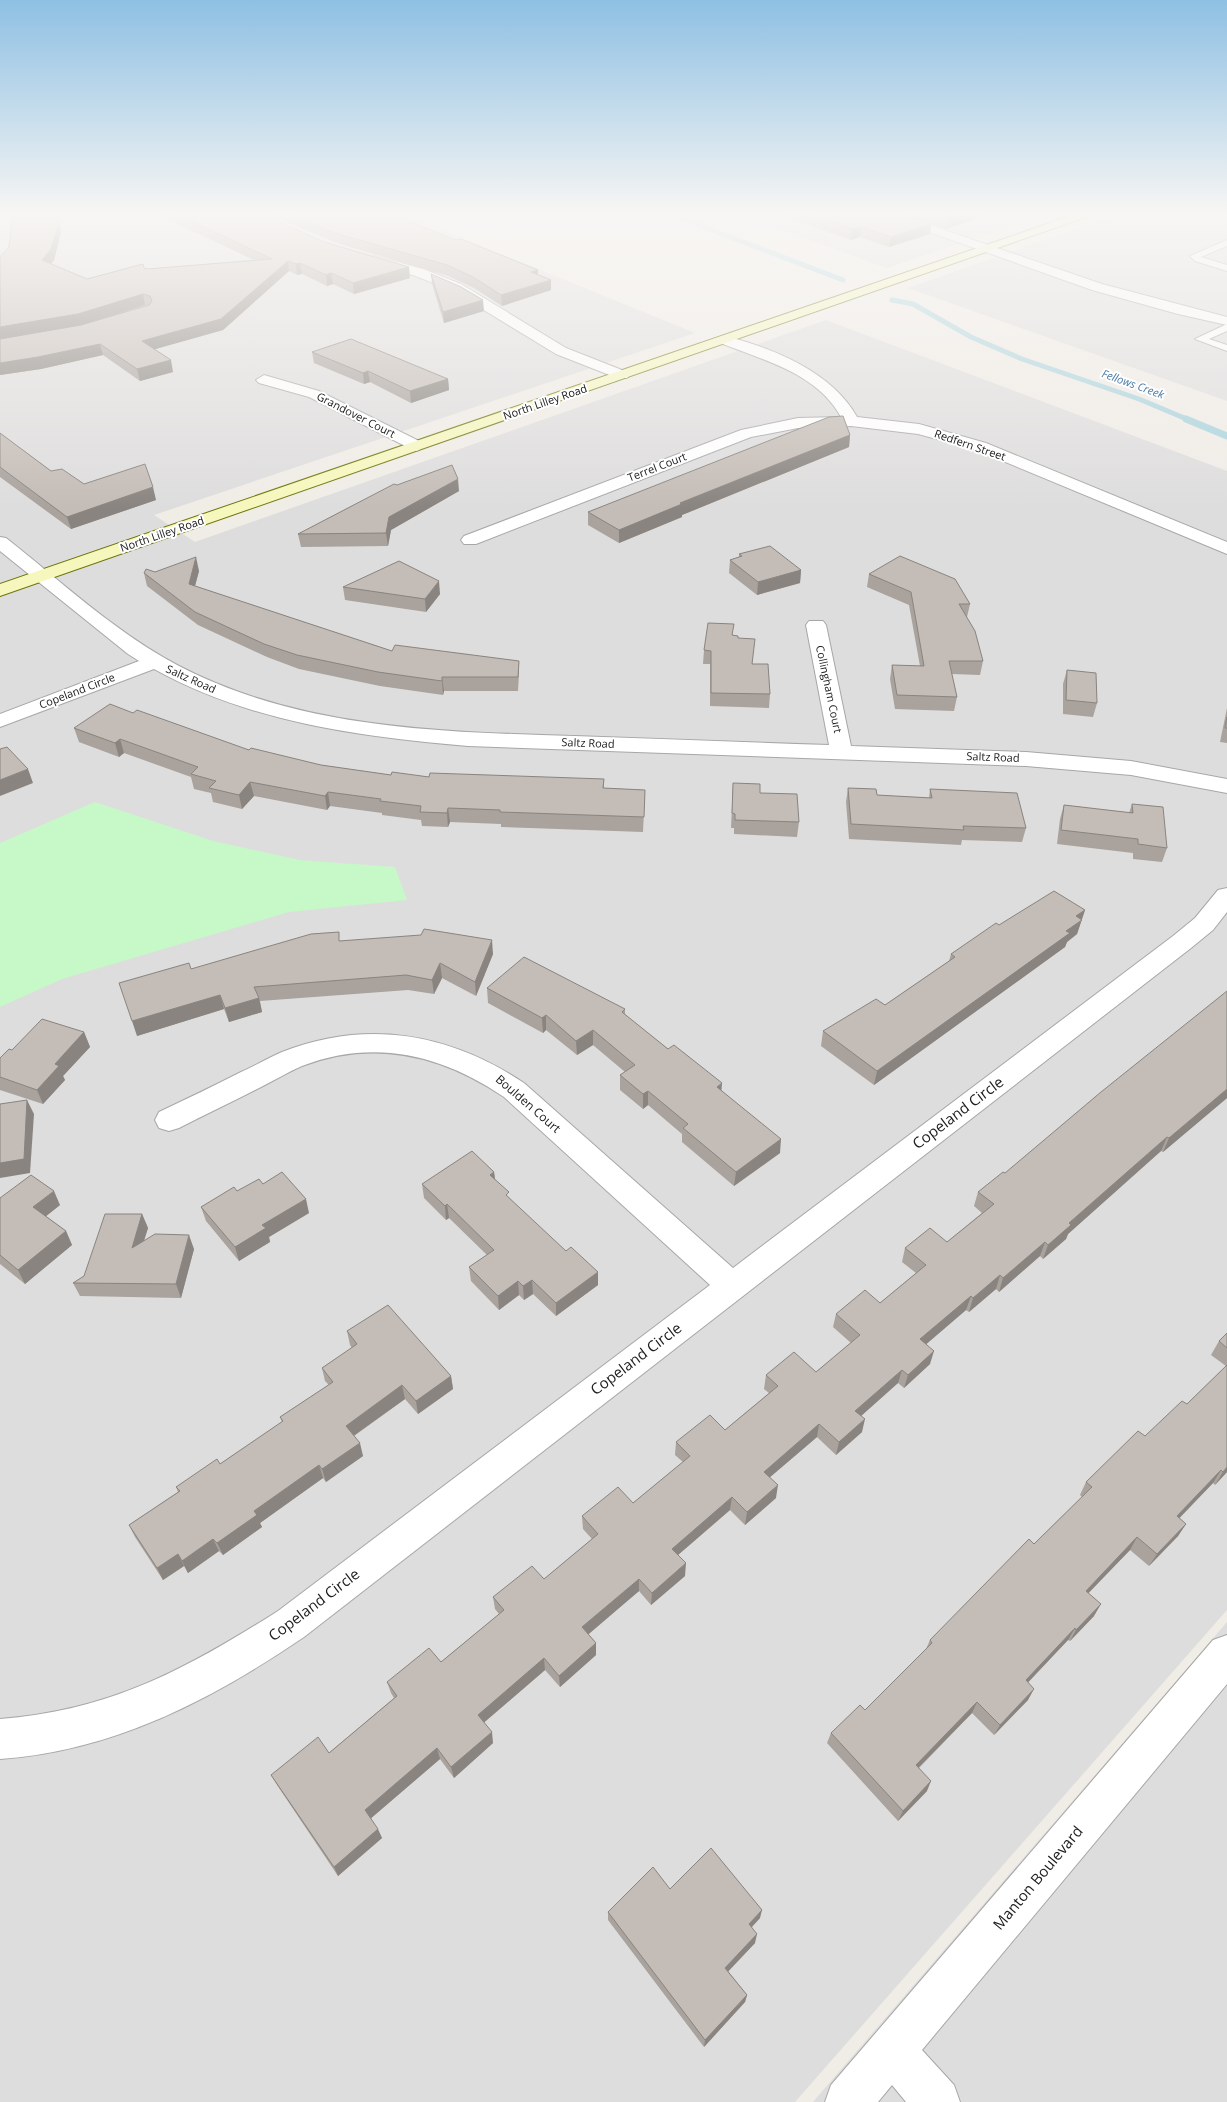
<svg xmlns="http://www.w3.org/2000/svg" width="1227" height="2102" font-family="'Open Sans',sans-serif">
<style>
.residential{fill:#dedddd}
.park{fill:#c6f8c8}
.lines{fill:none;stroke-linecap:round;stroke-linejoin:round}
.stream-far1{stroke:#a8d2dc;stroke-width:5}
.stream{stroke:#a8d2dc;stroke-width:7}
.lane-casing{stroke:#a7a7a7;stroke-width:2}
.street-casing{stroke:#a7a7a7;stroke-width:2}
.secondary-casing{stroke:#6c7409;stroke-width:2}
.lane{fill:#fff;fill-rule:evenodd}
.street{fill:#fff;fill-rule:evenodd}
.secondary{fill:#f6f7bd;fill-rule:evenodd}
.wall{fill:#a9a29d;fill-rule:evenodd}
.shaded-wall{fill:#89847f}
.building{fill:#c4bcb6;stroke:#89847f}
.labels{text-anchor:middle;stroke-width:4;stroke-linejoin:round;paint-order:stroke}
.far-water-label{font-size:11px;font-style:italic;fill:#4c7aa5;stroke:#fff}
.far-street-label{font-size:11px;fill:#202020;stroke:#fff}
.street-label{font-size:12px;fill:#202020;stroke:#fff}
.near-street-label{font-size:15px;fill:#202020;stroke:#fff}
</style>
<rect width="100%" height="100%" fill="#f0ece6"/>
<!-- residential -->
<g class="residential">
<path d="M0,214H412L408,216L695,333L154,515L195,542L826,320L1227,471V1610L795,2102H0Z"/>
<path d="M736,214H1046L887,268Z"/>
<path d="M1119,214H1227V401L908,288Z"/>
<path d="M1227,1622V2102H813Z"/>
</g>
<!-- park -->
<path class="park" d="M95,802L213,841L300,860L395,867L407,900L289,912L62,979L0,1007V843Z"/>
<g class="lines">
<!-- stream-far1 -->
<g class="stream-far1">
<path d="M670,214L843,280"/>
<path d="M892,300L913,304L971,337L1022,359L1139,399L1189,420"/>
</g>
<!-- stream -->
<path class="stream" d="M1186,419L1227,436"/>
<defs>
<g id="lane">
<path d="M1227,240V246L1201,257L1227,265V271L1195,261L1190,256Z"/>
<path d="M1227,324V331L1209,339L1227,345V351L1195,339Z"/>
</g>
<g id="street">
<path d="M879,214H898L1102,284L1227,317V325L1178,314L1092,290Z"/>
<path d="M374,256L423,269L461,284L566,348L627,372L630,375L627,378H617L556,354L451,290L413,275L369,263L368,260Z"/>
<path d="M725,336C773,348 832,372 857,417L919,424L986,443L1227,542V554L974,449L918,434L851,426L798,428L751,437L476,544H464L461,540L464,536L741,430L798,418L841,417C817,373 763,360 720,343L718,340L720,337Z"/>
<path d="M264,375L319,391L423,443L425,446L417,451L411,449L309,397L259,383L256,380Z"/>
<path d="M0,537L6,538C62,582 116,633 179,666C300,729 441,732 574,736C659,739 744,742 829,745L806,625L809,621H823L826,625L851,746L1026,752L1131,761L1227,779V793L1131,775L1026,766L468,746C361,737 249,722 154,669L0,727V714L139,661L128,654L0,551Z"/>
<path d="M1227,888V912L1213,930L1191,948L304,1637C211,1700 114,1751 0,1759V1719C109,1711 187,1669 278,1611L710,1285L504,1097C442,1055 375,1038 302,1066C288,1072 275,1080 261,1087C234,1101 206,1114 179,1128L169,1131L159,1128L155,1120L159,1112C186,1099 214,1086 241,1072C255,1066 268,1058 282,1052C367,1019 449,1033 524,1083L733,1268L1173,936L1195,918L1218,890Z"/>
<path d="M1227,1635V1684L922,2050L954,2085L960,2102H906L892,2085L878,2102H825L831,2085L1213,1640Z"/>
</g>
<path id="secondary" d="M1076,214H1095L0,596V584Z"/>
</defs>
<!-- lane casing -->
<use href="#lane" class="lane-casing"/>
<!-- street casing -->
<use href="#street" class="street-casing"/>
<!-- secondary casing -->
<use href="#secondary" class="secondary-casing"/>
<!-- lane -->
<use href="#lane" class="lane"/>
<!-- street -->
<use href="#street" class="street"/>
<!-- secondary -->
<use href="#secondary" class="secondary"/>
</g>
<!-- wall -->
<g class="wall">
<path d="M156,214H261L324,242L410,278L354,294L333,284L327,286L302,274L297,275L289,271L223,330L155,349L173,372L140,381L103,355L41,369L0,375V257L59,222L61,232L54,260L51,264L87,279L143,264L144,268L147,269L254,260ZM145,305H146L81,325Z"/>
<path d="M267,214H391L551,280V290L502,306L474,288L448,276L337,243Z"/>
<path d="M776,214H904L931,224L930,234L889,247L860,237L851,240Z"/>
<path d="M905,214H984V216L946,229Z"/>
<path d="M431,274L484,311L444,323L432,284Z"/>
<path d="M312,352L448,379L449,390L411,403L370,382L364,384L314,363Z"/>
<path d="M0,433L51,471L84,484L156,500L71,529L0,477Z"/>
<path d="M850,435L849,447L682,515V517L619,543L588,525V512Z"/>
<path d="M397,485L459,491L391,530L388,546L301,547L298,534Z"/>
<path d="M739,554L801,570L800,583L757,595L729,573L730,560L739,557Z"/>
<path d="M199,571L195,586L392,651L519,661V674L518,691H444L443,695L380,686L299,669L267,657L198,625L147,586L144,573Z"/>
<path d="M869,574L970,604L967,617L983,661L980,675L952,674L957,697L954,711L895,709L890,679L892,665L920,666L909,605L867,587Z"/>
<path d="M343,587L440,594L426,612L345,600Z"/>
<path d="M733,635L738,638L770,694L769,708L710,706V664H703L704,650Z"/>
<path d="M1067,670L1097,703L1093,717L1063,714V684Z"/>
<path d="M1227,708V743L1220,742Z"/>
<path d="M133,713L249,750L321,765L391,775L429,777L604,779V788L645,790L643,832L501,827V824L450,822L448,827L422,826L421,820L382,815V813L330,806L327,810L254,796L242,809L213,802L211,793L194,789L191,777L124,753L119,757L79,742L74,728Z"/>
<path d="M733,783L760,793L799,822L797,837L734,834V828H731Z"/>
<path d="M848,788L877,795L929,798L930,789L1026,828L1022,842L962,840L961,845L849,839L846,802Z"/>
<path d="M1132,804L1167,848L1162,862L1133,859V853L1057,844L1060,819L1064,805L1129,813Z"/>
<path d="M1085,910L1077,934L1067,942L1065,947L874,1085L821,1046L823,1031L885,1005L949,961L951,954L999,925Z"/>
<path d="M341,941L493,954L476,996L442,978L434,994L408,990L260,1001L262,1012L229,1022L224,1009L137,1036L191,969Z"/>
<path d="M487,988L625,1009V1015L668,1049L722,1091L780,1153L734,1186L682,1142V1134L648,1105L643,1109L620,1090V1075L625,1072L593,1045L577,1055L546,1030L543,1033L488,1003Z"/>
<path d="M84,1032L90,1047L63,1076L65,1080L43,1104L0,1090V1058L12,1050Z"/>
<path d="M1227,1098L1163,1152L1161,1151L1068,1234L1066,1239L1043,1259L1040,1256L999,1292L996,1289L969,1312L966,1310L926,1344L930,1364L904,1388L898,1383L861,1416L862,1432L836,1455L817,1437L770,1477L776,1498L745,1525L730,1510L678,1555L685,1576L651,1605L639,1591L588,1634L596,1643V1655L560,1687L545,1670L484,1722L493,1743L454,1778L440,1759L371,1818L382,1838L338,1876L277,1785L271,1775L329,1753L394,1698L391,1693L387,1682L441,1662L499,1614L495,1609L493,1597L544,1579L592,1539L583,1529L582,1516L633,1503L683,1462L675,1455L676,1442L725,1430L769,1393L764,1389L766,1375L816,1372L851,1343L833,1327L836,1314L880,1303L916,1273L902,1262L905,1248L947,1242L982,1213L974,1206L978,1192L1005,1173Z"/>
<path d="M494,1172L495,1179L509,1198L598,1285L556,1316L533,1294L524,1300L519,1295L499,1310L471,1281L469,1267L487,1255L449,1218L446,1220L424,1198L422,1184Z"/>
<path d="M263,1184L309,1213L269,1237L270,1242L239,1261L206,1221L201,1207L237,1191Z"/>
<path d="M0,1198L60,1205L46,1216L66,1231L72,1245L25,1284L0,1264Z"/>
<path d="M142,1214L148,1228L144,1241L194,1249L181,1298L80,1296L73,1283L84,1276Z"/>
<path d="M347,1331L451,1376L453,1389L418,1414L405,1399L354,1436L363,1456L326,1482L323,1478L260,1523L262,1527L223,1555L219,1551L188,1573L184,1566L163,1580L135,1537L129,1525L178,1492L176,1487L220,1464L282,1422L280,1417L329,1385L325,1381L322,1368L352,1348L350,1345Z"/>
<path d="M1227,1333V1472L1215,1485L1213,1483L1179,1518L1186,1524L1178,1536L1149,1566L1130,1550L1088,1593L1094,1616L1070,1641L1068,1640L1028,1682V1700L994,1735L972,1713L919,1768L927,1791L898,1821L827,1743L831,1733L865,1710L926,1649L930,1640L1034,1544L1082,1497L1080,1495L1086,1482L1187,1404L1226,1366L1211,1355L1219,1341Z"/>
<path d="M670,1889L760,1918L752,1927L755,1943L728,1971L747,1995L745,2002L704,2047L608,1920V1912Z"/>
</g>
<!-- shaded-wall -->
<g class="shaded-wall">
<path d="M960,214H984V216L946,229L948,218Z"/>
<path d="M59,222L61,232L54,260L45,271L42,260Z"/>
<path d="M931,224L930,234L889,247L891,237Z"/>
<path d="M861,227L860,237L851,240L852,229Z"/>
<path d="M288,261L289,271L223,330L145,352L142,341Z"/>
<path d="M300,263L302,274L297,275L296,264Z"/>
<path d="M409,267L410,278L354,294L353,283Z"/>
<path d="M538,270V280L531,272Z"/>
<path d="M331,273L333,284L327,286L326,275Z"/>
<path d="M551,280V290L502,306L501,295Z"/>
<path d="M143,294L145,305L81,325L0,339V327Z"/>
<path d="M483,300L484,311L444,323L443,312Z"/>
<path d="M100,344L103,355L41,369L0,375V363Z"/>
<path d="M171,360L173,372L140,381L137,369Z"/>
<path d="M368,371L370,382L364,384L363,373Z"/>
<path d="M448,379L449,390L411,403L410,391Z"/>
<path d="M850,435L849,447L682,515V517L619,543V530L680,503Z"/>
<path d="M458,479L459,491L391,530L388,546L386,533L389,517Z"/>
<path d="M153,487L156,500L71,529L67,517Z"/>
<path d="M196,557L199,571L192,597L189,584Z"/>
<path d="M801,570L800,583L757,595L758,582Z"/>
<path d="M439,581L440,594L426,612L425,599Z"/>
<path d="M442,677L444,691L443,695L442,681Z"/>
<path d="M120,739L124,753L119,757L115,743Z"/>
<path d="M28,769L33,783L0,796V780Z"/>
<path d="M250,782L254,796L242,809L239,795Z"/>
<path d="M328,792L330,806L327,810L325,796Z"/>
<path d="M448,808L450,822L448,827L447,813Z"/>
<path d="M1085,910L1077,934L1067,942L1065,947L874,1085L877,1071L1066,931L1076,916Z"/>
<path d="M492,940L493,954L476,996L475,982Z"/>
<path d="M440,963L442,978L434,994L432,980Z"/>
<path d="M220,995L224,1009L137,1036L132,1021Z"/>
<path d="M259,998L262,1012L229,1022L225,1008Z"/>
<path d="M546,1015V1030L543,1033L542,1018Z"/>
<path d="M593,1030V1045L577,1055L576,1041Z"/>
<path d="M84,1032L90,1047L63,1076L65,1080L43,1104L37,1090L55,1064Z"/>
<path d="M722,1083L721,1097L717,1087Z"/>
<path d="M1227,1089V1098L1163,1152L1169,1138Z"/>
<path d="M648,1091V1105L643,1109V1094Z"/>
<path d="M27,1100L34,1114L30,1173L0,1178V1163Z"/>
<path d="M1167,1137L1161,1151L1068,1234L1066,1239L1043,1259L1048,1245L1069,1223Z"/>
<path d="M781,1139L780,1153L734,1186L736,1172Z"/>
<path d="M494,1172L496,1186L490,1175Z"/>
<path d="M54,1191L60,1205L40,1221L33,1207Z"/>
<path d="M306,1199L309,1213L269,1237L270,1242L239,1261L235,1247L262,1225Z"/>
<path d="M447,1204L449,1218L446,1220L445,1206Z"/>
<path d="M142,1214L148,1228L137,1262L132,1248Z"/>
<path d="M66,1231L72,1245L25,1284L18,1270Z"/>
<path d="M189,1235L194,1249L181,1298L176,1284Z"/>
<path d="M1045,1242L1040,1256L999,1292L1003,1278Z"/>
<path d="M598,1272V1285L556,1316V1303Z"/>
<path d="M1000,1275L996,1289L969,1312L973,1298Z"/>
<path d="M532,1280L533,1294L524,1300L523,1286Z"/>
<path d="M518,1281L519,1295L499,1310L498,1296Z"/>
<path d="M971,1296L966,1310L916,1353L920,1339Z"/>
<path d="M934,1351L930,1364L904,1388L908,1375Z"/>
<path d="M902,1370L898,1383L852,1424L855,1411Z"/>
<path d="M451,1376L453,1389L418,1414L416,1401Z"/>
<path d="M402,1385L405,1399L349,1439L346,1426Z"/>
<path d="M865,1419L862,1432L836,1455L839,1442Z"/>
<path d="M819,1424L817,1437L762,1484L764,1472Z"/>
<path d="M360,1443L363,1456L326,1482L322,1469Z"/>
<path d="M319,1465L323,1478L260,1523L262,1527L223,1555L217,1543L254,1511Z"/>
<path d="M1227,1467V1472L1215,1485L1223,1472Z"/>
<path d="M1221,1470L1213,1483L1169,1529L1177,1516Z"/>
<path d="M778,1485L776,1498L745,1525L747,1512Z"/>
<path d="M732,1497L730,1510L671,1561L672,1549Z"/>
<path d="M1186,1524L1178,1536L1149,1566L1157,1554Z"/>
<path d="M1137,1537L1130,1550L1079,1603L1086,1591Z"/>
<path d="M213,1539L219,1551L188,1573L182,1561Z"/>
<path d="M178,1554L184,1566L163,1580L157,1568Z"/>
<path d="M686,1563L685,1576L651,1605L652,1593Z"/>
<path d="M639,1579V1591L583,1639L582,1627Z"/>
<path d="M1101,1604L1094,1616L1070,1641L1076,1630Z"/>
<path d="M1075,1628L1068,1640L1020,1691L1026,1680Z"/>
<path d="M596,1643V1655L560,1687L559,1676Z"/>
<path d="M544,1658L545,1670L480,1726L478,1715Z"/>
<path d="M1034,1689L1028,1700L994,1735L1000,1725Z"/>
<path d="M977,1702L972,1713L911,1775L916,1765Z"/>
<path d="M492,1732L493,1743L454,1778L451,1767Z"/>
<path d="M437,1748L440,1759L369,1820L365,1810Z"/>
<path d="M931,1781L927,1791L898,1821L903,1811Z"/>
<path d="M378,1829L382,1838L338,1876L334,1867Z"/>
<path d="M762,1910L760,1918L747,1932L749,1924Z"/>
<path d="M757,1934L755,1943L724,1976L725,1968Z"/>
<path d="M747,1995L745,2002L704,2047L705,2040Z"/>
</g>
<!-- building -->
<g class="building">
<path d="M13,214H56L59,222L51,249L42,260L87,279L143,264L144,268L147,269L272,259L176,214H261L324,242L409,267L353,283L331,273L326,275L300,263L296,264L288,261L221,319L142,341L171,360L137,369L100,344L38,357L0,363V339L81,325L149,305L152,301L150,296L143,294L78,314L0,327V257L9,247Z"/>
<path d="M290,214H391L455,240L461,239L538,270L531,272L551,280L501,295L473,277L447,265L335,233Z"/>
<path d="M807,214H904L931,224L891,237L861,227L852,229Z"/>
<path d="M936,214H960L948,218Z"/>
<path d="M431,274L461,287L483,300L443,312Z"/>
<path d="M351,339L448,379L410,391L368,371L363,373L312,352Z"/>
<path d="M843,416L850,435L680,503L682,504L619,530L588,512L829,417Z"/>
<path d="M0,433L51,471L62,469L84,484L145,464L153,487L67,517L0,467Z"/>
<path d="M452,465L458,479L389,517L386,533L298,534L394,484L397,485Z"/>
<path d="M770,546L801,570L758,582L730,560L742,556L739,554Z"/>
<path d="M900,556L955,579L970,604H959L975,631L983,661H949L957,697L897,695L892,665L924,666L911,592L869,574Z"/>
<path d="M196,557L189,584L392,651L395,645L519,661L518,677H442V681L378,672L297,655L264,644L195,612L144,573L146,569L155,572Z"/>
<path d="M399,561L439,581L425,599L343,587Z"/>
<path d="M708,623L734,624L732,635L738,636V638L755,639L752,664H768L770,694L711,693V651L704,650Z"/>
<path d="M1067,670L1096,673L1097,703L1066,700Z"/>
<path d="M110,704L133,713L137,710L249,750L251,748L321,765L391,775L392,772L429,777L430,773L604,779L603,788L645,790L644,817L500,812V810L448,808L447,813L420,812L421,806L380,801L381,799L328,792L325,796L250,782L239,795L209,788L216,781L191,774L198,767L120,739L115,743L74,728Z"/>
<path d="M1227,717V728H1225Z"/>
<path d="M7,747L28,769L0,780V749Z"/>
<path d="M733,783L760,784V793L797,794L799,822L735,820V814L732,813Z"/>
<path d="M848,788L876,789L877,795L932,798L930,789L1017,793L1026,828L963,826L964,830L851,824Z"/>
<path d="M1132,804L1163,807L1167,848L1138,844V839L1061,830L1064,805L1133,813Z"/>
<path d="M1054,891L1085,910L1076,916L1082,920L1066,931L1070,933L877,1071L823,1031L876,999L885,1005L955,957L951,954L996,923L999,925Z"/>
<path d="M424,929L492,940L475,982L440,963L432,980L406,975L254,987L259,998L225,1008L220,995L132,1021L119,983L189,963L191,969L311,934L339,932V941L421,935Z"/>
<path d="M524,957L625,1009L622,1012L668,1049L674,1045L722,1083L717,1087L781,1139L736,1172L683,1128L688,1124L648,1091L643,1094L620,1075L635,1065L593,1030L576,1041L546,1015L542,1018L487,988Z"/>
<path d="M1227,991V1089L1169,1138L1167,1137L1069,1223L1071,1225L1048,1245L1045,1242L1003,1278L1000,1275L973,1298L971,1296L920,1339L934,1351L908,1375L902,1370L855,1411L865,1419L839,1442L819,1424L764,1472L778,1485L747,1512L732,1497L672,1549L686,1563L652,1593L639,1579L582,1627L596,1643L559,1676L544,1658L478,1715L492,1732L451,1767L437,1748L365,1810L378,1829L334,1867L271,1775L318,1737L329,1753L397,1696L387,1682L429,1648L441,1662L504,1610L493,1597L532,1566L544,1579L598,1534L582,1516L618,1487L633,1503L690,1456L676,1442L710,1415L725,1430L778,1386L766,1375L794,1352L816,1372L860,1335L836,1314L865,1290L880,1303L926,1265L905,1248L930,1228L947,1242L994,1204L978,1192L1003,1172L1005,1173L1101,1092Z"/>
<path d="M42,1019L84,1032L55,1064L59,1066L37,1090L0,1077V1058L9,1049L12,1050Z"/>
<path d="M27,1100L24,1159L0,1163V1104Z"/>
<path d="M472,1151L494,1172L490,1175L509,1192L506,1195L566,1251L571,1247L598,1272L556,1303L532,1280L523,1286L518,1281L498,1296L469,1267L494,1250L447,1204L445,1206L422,1184Z"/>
<path d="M282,1172L306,1199L262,1225L266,1228L235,1247L201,1207L234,1187L237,1191L259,1179L263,1184Z"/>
<path d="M31,1175L54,1191L33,1207L66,1231L18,1270L0,1255V1198Z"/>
<path d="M105,1214H142L132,1248L155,1234L189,1235L176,1284L73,1283L84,1276Z"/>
<path d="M388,1305L451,1376L416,1401L402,1385L346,1426L360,1443L322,1469L319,1465L254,1511L257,1515L217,1543L213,1539L182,1561L178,1554L157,1568L129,1525L180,1491L176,1487L217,1459L220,1464L283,1421L280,1417L333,1382L322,1368L357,1344L347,1331Z"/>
<path d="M1227,1333V1348L1219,1341Z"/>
<path d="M1227,1365V1467L1223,1472L1221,1470L1177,1516L1186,1524L1157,1554L1137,1537L1086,1591L1101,1604L1076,1630L1075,1628L1026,1680L1034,1689L1000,1725L977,1702L916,1765L931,1781L903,1811L831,1733L860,1705L865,1710L932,1643L930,1640L1029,1539L1034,1544L1092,1487L1086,1482L1138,1431L1145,1436L1182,1401L1187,1404Z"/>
<path d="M711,1848L762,1910L749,1924L757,1934L725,1968L747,1995L705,2040L608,1912L653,1867L670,1889Z"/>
</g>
<!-- sky -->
<linearGradient id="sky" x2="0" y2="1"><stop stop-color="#8ec0e3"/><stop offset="0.42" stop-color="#f8f6f4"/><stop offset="1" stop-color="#f8f6f4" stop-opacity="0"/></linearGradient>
<rect width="1227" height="509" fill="url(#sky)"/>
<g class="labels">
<!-- far-water labels -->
<g class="far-water-label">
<text transform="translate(1133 384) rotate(20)" y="4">Fellows Creek</text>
</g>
<!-- far-street labels -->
<g class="far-street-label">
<text transform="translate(545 402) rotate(-19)" y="4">North Lilley Road</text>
<text transform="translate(356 415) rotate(27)" y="4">Grandover Court</text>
<text transform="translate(970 445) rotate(19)" y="4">Redfern Street</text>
<text transform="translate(657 467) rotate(-21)" y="4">Terrel Court</text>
<text transform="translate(162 534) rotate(-19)" y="4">North Lilley Road</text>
<text transform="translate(191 679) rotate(24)" y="4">Saltz Road</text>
<text transform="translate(829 689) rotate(78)" y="4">Collingham Court</text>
<text transform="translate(77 691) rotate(-21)" y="4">Copeland Circle</text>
<text transform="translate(588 743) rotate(2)" y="4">Saltz Road</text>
<text transform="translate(993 757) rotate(2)" y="4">Saltz Road</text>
</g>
<!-- street labels -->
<g class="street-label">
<text transform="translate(528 1104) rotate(41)" y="4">Boulden Court</text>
</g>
<!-- near-street labels -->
<g class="near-street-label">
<text transform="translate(958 1113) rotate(-37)" y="5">Copeland Circle</text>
<text transform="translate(636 1359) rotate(-37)" y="5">Copeland Circle</text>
<text transform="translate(314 1605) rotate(-37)" y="5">Copeland Circle</text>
<text transform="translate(1038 1878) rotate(-50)" y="5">Manton Boulevard</text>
</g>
</g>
</svg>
